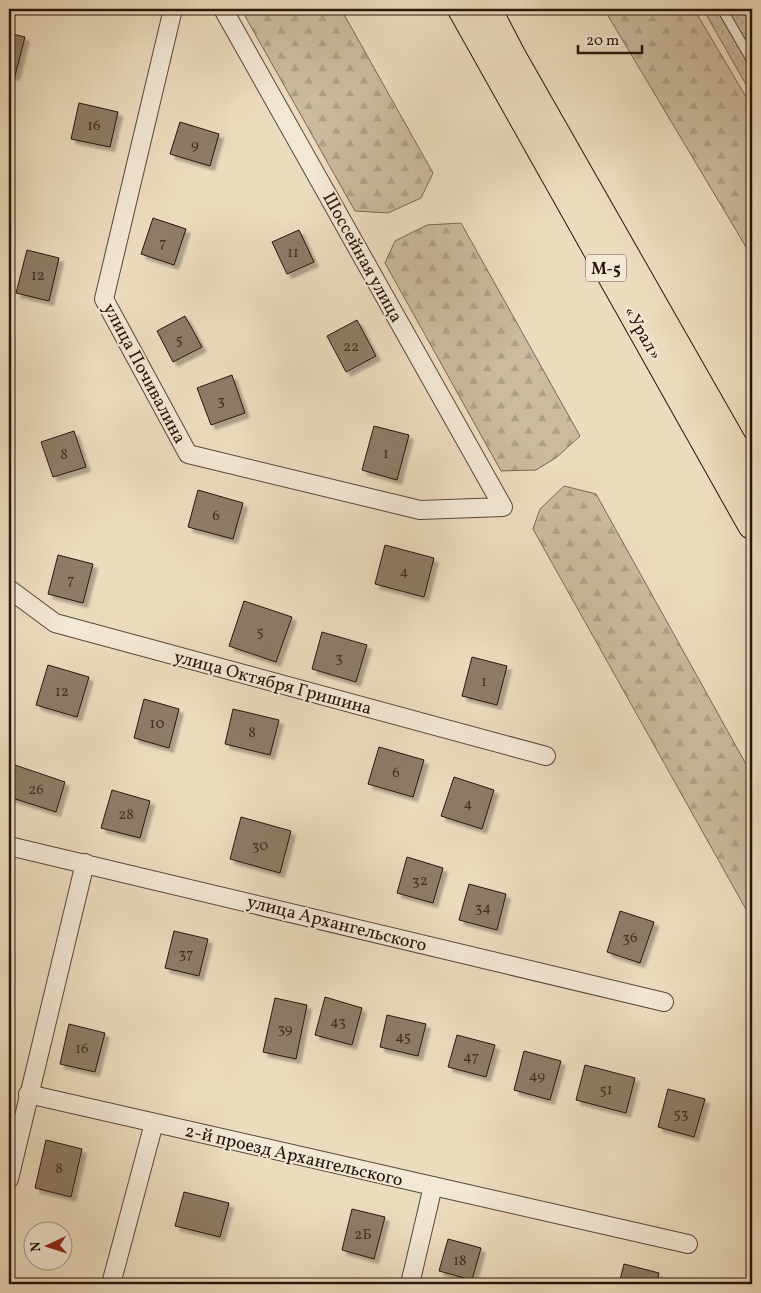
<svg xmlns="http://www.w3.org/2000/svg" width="761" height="1293" font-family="Vollkorn,serif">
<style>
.forest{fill:url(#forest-firs);stroke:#7a6854}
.park{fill:url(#park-dots);stroke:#7a6854}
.building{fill:#8e7c68;stroke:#28150a;filter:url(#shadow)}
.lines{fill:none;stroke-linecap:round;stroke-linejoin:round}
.service-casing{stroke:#594737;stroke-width:11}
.minor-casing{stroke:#594737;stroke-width:20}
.trunk-casing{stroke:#28150a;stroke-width:30}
.service{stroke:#f3e8d5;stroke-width:9}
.minor{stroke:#f3e8d5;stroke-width:18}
.trunk{stroke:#ecdcbe;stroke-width:28}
.labels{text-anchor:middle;stroke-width:4;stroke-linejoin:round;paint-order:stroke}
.number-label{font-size:15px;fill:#422f22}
.shield{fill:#f3e8d5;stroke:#655447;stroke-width:1}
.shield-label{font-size:16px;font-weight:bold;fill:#28150a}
.street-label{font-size:18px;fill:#28150a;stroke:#f3e8d5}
</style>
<defs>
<pattern id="forest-firs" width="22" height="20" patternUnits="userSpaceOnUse" patternTransform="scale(1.25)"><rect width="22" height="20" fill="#cbba9f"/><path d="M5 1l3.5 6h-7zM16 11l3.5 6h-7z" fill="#ae9f88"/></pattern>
<pattern id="park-dots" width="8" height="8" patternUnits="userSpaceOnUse" patternTransform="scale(1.25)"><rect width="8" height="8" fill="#cbba9f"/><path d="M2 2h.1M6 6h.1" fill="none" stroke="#ae9f88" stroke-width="1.8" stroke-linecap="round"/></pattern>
<filter id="shadow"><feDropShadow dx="4.5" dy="4.5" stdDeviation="1" flood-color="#0004"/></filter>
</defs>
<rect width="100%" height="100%" fill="#ecdcbe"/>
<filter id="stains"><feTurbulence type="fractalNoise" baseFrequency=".004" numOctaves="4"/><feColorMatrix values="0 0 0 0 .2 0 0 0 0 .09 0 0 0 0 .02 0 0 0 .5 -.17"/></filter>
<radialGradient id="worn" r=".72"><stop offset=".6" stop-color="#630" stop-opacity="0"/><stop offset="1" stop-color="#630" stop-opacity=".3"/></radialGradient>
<!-- forest -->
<g class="forest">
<path d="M241,9H341L433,173L421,198L388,213L355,211Z"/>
<path d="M604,9H694L752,107V257Z"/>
<path d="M461,223L580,436L557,457L536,470L501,471L385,263L395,241L427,225Z"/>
<path d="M564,486L596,494L752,775V920L533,529L540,509Z"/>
</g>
<!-- park -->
<path class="park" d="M703,9H752V95Z"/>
<!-- building -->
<g class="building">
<path d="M9,33L25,37L15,76L9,75Z"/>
<path d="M79,103L118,112L110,147L71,139Z"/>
<path d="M180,122L219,134L210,166L170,154Z"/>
<path d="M153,218L186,229L174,265L141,254Z"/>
<path d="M299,230L314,262L287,274L272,242Z"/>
<path d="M27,250L59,258L49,301L16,293Z"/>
<path d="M185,316L202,347L173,362L157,331Z"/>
<path d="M357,320L376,356L346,372L327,336Z"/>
<path d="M232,375L245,413L211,425L197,388Z"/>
<path d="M374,426L409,435L397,480L362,470Z"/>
<path d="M74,431L86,467L53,477L41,442Z"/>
<path d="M198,490L243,503L233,539L188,527Z"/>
<path d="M385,545L434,558L424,597L375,584Z"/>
<path d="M58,555L93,564L83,603L48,594Z"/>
<path d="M244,601L292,617L276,662L229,646Z"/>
<path d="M322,632L367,645L356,682L312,669Z"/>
<path d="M472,657L507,666L497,705L462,696Z"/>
<path d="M48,665L89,677L77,717L36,705Z"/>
<path d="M144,699L179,709L169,748L134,738Z"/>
<path d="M233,709L279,720L270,755L225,744Z"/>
<path d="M379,747L424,760L413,797L368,784Z"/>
<path d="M9,763L65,782L56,812L9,797Z"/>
<path d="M454,777L494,790L482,829L441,816Z"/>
<path d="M112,790L150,801L140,838L101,828Z"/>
<path d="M241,817L291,831L280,873L230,859Z"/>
<path d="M407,857L443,868L433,903L397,893Z"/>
<path d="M469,884L506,894L497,930L459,920Z"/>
<path d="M620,911L654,922L640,963L607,952Z"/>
<path d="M174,931L208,939L199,976L165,968Z"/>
<path d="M325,997L362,1008L352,1045L315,1035Z"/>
<path d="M275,998L307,1005L296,1059L263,1052Z"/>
<path d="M387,1015L426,1024L418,1056L380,1047Z"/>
<path d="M69,1024L105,1033L95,1072L60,1064Z"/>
<path d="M457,1035L495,1045L486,1077L448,1067Z"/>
<path d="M524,1051L561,1061L550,1100L514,1090Z"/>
<path d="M585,1065L635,1078L626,1113L576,1100Z"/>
<path d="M668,1089L705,1099L694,1137L658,1127Z"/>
<path d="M46,1140L82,1149L71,1197L35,1188Z"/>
<path d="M184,1192L229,1203L220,1237L175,1226Z"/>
<path d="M352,1209L385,1217L374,1259L342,1250Z"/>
<path d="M448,1239L481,1248L472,1280L439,1271Z"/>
<path d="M624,1264L659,1273L656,1284H619Z"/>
</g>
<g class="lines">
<defs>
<path id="service" d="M722,9L752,61"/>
<g id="minor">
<path d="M173,9L104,299L188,454L420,510L503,507L223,9"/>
<path d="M9,589L55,623L546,756"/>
<path d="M9,846L664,1002"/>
<path d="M28,1094L433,1186L410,1284"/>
<path d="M9,1179L85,863"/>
<path d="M433,1186L688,1244"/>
<path d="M111,1284L154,1123"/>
</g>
<g id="trunk">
<path d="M462,9L752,525"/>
<path d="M487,9L512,57L752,478"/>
</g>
</defs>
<!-- service casing -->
<use href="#service" class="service-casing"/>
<!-- minor casing -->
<use href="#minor" class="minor-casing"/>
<!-- trunk casing -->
<use href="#trunk" class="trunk-casing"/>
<!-- service -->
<use href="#service" class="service"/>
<!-- minor -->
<use href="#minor" class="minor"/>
<!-- trunk -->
<use href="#trunk" class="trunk"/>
</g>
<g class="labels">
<!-- number labels -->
<g class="number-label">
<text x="94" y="130">16</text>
<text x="195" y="149">9</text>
<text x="163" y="247">7</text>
<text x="293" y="257">11</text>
<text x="38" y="280">12</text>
<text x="179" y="344">5</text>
<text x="351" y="351">22</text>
<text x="221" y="405">3</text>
<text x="386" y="458">1</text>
<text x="64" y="459">8</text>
<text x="216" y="520">6</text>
<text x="404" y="576">4</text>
<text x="71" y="584">7</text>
<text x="260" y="636">5</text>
<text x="339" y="662">3</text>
<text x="484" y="686">1</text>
<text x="62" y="696">12</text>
<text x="157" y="728">10</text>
<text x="252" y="737">8</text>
<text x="396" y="777">6</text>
<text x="36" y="794">26</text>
<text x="468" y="808">4</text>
<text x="126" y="819">28</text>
<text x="260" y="850">30</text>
<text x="420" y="885">32</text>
<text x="483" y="912">34</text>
<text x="630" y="942">36</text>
<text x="186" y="958">37</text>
<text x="338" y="1026">43</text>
<text x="285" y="1033">39</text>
<text x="403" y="1041">45</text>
<text x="82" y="1053">16</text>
<text x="471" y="1061">47</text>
<text x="537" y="1080">49</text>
<text x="606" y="1094">51</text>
<text x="681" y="1118">53</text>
<text x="59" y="1173">8</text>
<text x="363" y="1239">2Б</text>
<text x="460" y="1265">18</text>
</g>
<!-- shield labels -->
<rect class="shield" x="586" y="254.5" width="40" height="27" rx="4"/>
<g class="shield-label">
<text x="606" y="274">М-5</text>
</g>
<!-- street labels -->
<g class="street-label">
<text transform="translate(363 257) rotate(61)" y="6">Шоссейная улица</text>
<text transform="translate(643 333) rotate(60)" y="6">«Урал»</text>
<text transform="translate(145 373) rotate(62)" y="6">улица Почивалина</text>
<text transform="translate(273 682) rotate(15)" y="6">улица Октября Гришина</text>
<text transform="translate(337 923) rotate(14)" y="6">улица Архангельского</text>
<text transform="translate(294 1155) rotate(13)" y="6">2-й проезд Архангельского</text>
</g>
</g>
<!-- margin -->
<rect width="761" height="1293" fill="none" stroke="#ecdcbe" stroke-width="30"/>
<rect x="10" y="10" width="741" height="1273" fill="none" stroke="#28150a" stroke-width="2.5"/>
<rect x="15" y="15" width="731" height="1263" fill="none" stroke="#28150a"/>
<!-- north arrow -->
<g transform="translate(48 1246) rotate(266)"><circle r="24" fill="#f3e8d5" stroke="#a29484"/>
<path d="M0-4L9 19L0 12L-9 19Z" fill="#8f2418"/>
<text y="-8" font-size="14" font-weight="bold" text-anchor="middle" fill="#28150a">N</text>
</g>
<!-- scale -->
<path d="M578 45v8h64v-8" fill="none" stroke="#28150a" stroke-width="2.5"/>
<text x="586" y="45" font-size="15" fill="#28150a" stroke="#f3e8d5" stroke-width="4" paint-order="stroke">20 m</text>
<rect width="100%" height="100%" filter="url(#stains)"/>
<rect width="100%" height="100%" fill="url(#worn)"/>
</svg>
